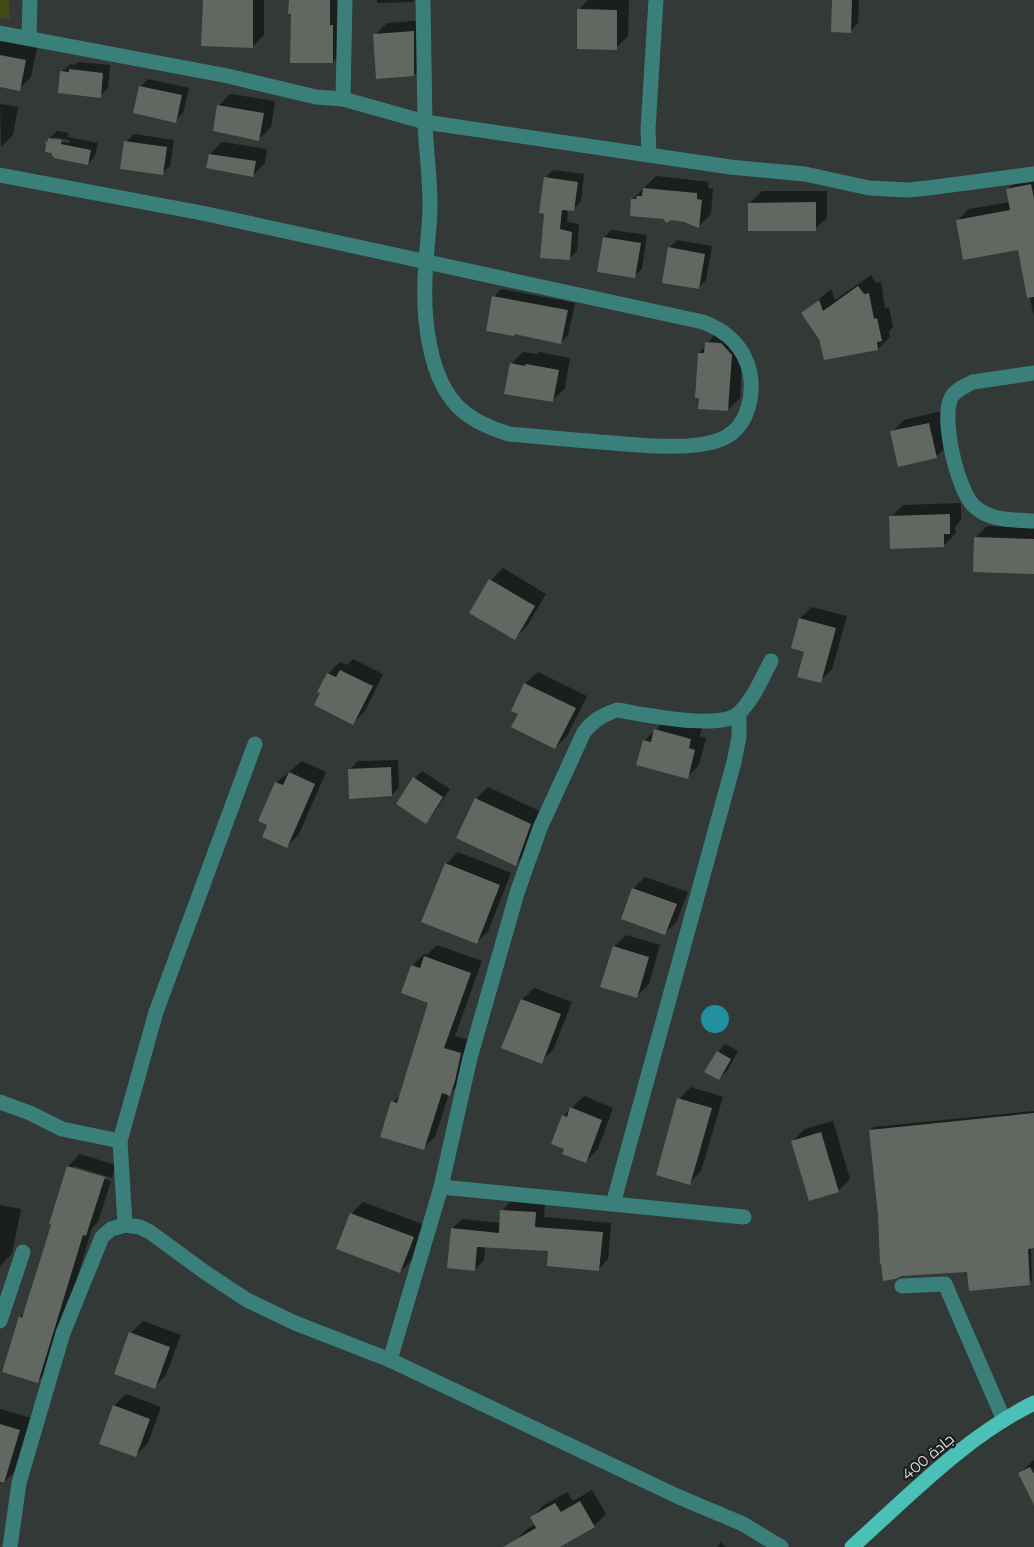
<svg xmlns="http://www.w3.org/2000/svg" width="1034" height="1547" font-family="Montserrat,Cairo,sans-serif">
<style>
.green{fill:#424a14}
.water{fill:#238fa2}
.shadow{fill:#0007;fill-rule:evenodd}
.building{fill:#626761}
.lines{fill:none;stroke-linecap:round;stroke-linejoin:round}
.minor{stroke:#3a7f79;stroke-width:15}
.major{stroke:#4ac0b7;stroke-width:15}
.labels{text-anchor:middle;stroke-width:4.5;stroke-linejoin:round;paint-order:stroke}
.street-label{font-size:15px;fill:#dde1df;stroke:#1c1f1e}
</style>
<rect width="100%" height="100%" fill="#323936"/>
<!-- green -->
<path class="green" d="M0,0H9L10,20L0,17Z"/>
<!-- water -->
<circle class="water" cx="715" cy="1019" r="14"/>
<!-- shadow -->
<g class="shadow">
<path d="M204,0H264V35L252,47Z"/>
<path d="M290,0H341L345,50L333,62L292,13Z"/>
<path d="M377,0H415L413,2L377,3Z"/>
<path d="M588,0H629L628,36L616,48L579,10Z"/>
<path d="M834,0H859L858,23L850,31Z"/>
<path d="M425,20L426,63L414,75L375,35L387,23Z"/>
<path d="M0,41L37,48L31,77L19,89L0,85Z"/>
<path d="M78,62L110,65L108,88L100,96L62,72L70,64L75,65Z"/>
<path d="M148,79L189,88L183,113L175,121L140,87Z"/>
<path d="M230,94L275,101L271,127L259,139L219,106Z"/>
<path d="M0,104L18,107L13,135L1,147Z"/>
<path d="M57,131L69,133L68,137L98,143L95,156L88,164L48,144L46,141ZM53,137L70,140L69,143L53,140Z"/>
<path d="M134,134L174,140L170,166L162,173L126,142Z"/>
<path d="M222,142L267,149L265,163L253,175L210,154Z"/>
<path d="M553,170L584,174L581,201L573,209H568L567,222L579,224L577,251L569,259L546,212L545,178Z"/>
<path d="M1034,175V317L1019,248L957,221L969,209L1010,202L1008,189L1019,178Z"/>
<path d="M656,176L709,182L708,188L713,189L711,214L699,226L685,220L665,218L633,199Z"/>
<path d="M762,191H827V218L815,229L750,203Z"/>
<path d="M612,230L647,235L642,269L634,276L604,237Z"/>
<path d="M677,240L712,246L706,280L698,288L669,248Z"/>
<path d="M871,275L876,283L881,282L885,308L889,307L893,327L889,332L890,337L878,349L821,338L803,313L831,289L835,300Z"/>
<path d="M501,289L575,303L568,335L560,343L515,332L494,297Z"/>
<path d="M718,331L743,343L740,398L728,410L699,353Z"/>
<path d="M523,352L537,354L539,352L570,358L565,388L553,400L511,364Z"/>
<path d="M941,411L948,445L936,457L892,432L904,420Z"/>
<path d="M961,503V520L955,527L956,533L944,545L891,517L903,505Z"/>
<path d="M987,526L1034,528V572L975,538Z"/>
<path d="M503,568L546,594L527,626L515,638L491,580Z"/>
<path d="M812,607L847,616L832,669L820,681L800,618Z"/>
<path d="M353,659L383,674L365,711L353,723L328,674L340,662L347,665Z"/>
<path d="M538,672L587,696L567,736L555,748L520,713L513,710L526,683Z"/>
<path d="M668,718L702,727L700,736L706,738L699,765L687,777L644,741Z"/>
<path d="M398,760L399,787L392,795L350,769L358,761Z"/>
<path d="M302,761L326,772L299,834L287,846L269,824L276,783Z"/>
<path d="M422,771L450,789L433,814L425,822L415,778Z"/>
<path d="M488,787L542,812L527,852L516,864L476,799Z"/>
<path d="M458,852L511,873L488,931L476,943L446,864Z"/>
<path d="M645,877L688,892L677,921L665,933L633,889Z"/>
<path d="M626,935L660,945L649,984L637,996L614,947Z"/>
<path d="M437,945L482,961L455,1036L472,1041L462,1082L449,1094L435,1137L423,1148L393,1102L401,1094L430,1002L412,966L424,954L427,955Z"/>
<path d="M534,988L572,1002L553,1050L541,1062L522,1000Z"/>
<path d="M725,1044L738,1051L727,1071L719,1078L718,1052Z"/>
<path d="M691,1087L723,1097L701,1171L689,1183L679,1099Z"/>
<path d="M584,1096L613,1108L598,1149L586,1161L563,1116Z"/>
<path d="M1034,1111V1247H1031L1032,1280L1029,1283L969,1270L879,1215L870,1130L874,1127Z"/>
<path d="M833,1121L850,1179L838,1191L793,1141L805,1129Z"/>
<path d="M80,1154L116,1165L112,1178L73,1166V1169L111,1181L98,1222L92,1228L50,1369L38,1381L20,1317L26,1311L53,1224L50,1223L68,1166Z"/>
<path d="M511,1201L545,1203L544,1217L611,1223L608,1259L599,1269L550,1250L485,1246L484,1260L474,1270L452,1229L462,1219L501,1223L502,1211Z"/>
<path d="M363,1202L425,1225L412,1260L400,1272L351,1214Z"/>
<path d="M0,1205L21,1209L12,1254L0,1266Z"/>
<path d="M143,1321L181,1335L166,1375L154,1387L131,1333Z"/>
<path d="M126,1394L161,1407L148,1443L136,1455L114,1406Z"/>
<path d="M0,1409L31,1418L14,1472L2,1484L0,1483Z"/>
<path d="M1034,1460V1498L1020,1473Z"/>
<path d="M592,1490L606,1514L594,1526L557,1547H517L514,1542L526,1530L536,1524L532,1517L544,1505L567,1492L573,1501Z"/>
<path d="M721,1542L726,1547H717Z"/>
</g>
<!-- building -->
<g class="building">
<path d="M203,0H253V48L201,46Z"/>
<path d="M289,0H330V25H333V63H290L291,14H288Z"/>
<path d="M832,0H852L851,33L831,32Z"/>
<path d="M577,9L617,10V50L577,49Z"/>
<path d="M414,31V76L376,79L373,34Z"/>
<path d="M0,55L26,60L20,91L0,87Z"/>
<path d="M69,69L103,73L101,98L58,93L60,71L69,72Z"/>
<path d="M139,86L182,95L176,123L133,113Z"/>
<path d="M217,105L264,113L259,141L213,131Z"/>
<path d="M48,138L62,140L61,144L91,150L88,165L54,158L51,153L45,152L46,144L44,141L47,142Z"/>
<path d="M124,141L167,147L163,175L120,169Z"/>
<path d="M209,154L256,161L253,177L206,168Z"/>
<path d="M544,177L578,182L574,211L562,210L560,229L572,232L570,260L540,258L544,214L539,213Z"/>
<path d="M1031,184L1034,198V297L1027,298L1018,250L963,260L956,220L1010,210L1006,189Z"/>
<path d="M643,188L697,193V199L702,200L699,228L684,222L671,220L666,223L664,219L630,216L631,199H636L637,196H642Z"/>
<path d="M816,202V231H748V203Z"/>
<path d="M603,237L641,243L635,278L597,272Z"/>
<path d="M668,247L705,254L699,289L662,283Z"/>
<path d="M858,286L864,294L869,293L874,319L877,318L882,341L877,342L878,350L824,360L819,339L801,313L819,300L823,311Z"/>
<path d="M492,296L568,310L561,344L514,334V336L486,331Z"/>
<path d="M705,342L721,343L732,355L728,411L698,409L699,398H695L698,353H704Z"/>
<path d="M510,363L525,366L526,364L559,370L553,402L504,394Z"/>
<path d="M929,423L937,458L898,467L890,431Z"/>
<path d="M950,514V534H944V547L890,549L889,516Z"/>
<path d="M974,537L1034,539V574L973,572Z"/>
<path d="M489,579L535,606L515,640L469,613Z"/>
<path d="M799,618L836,628L821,683L797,677L804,652L791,648Z"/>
<path d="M340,670L373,686L353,725L314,705L320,693L317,692L327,673L336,677Z"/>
<path d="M524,683L576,708L555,749L511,727L518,714L511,711Z"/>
<path d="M654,729L691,739L689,748L695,750L688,779L636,765L643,740L651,742Z"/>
<path d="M391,767L392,796L349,799L348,769Z"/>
<path d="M289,772L315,784L287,848L262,837L267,825L258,821L275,782L283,785Z"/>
<path d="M413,777L443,797L426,824L396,804Z"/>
<path d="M475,798L531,824L516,866L456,838Z"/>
<path d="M445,863L500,885L477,944L421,922Z"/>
<path d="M632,888L677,904L665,935L621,919Z"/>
<path d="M613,946L649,957L637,998L600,987Z"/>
<path d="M424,956L471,973L444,1048L461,1053L455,1081L450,1096L442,1093L424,1150L380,1137L391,1101L397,1103L428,1003L401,993L411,965L420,968Z"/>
<path d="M521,999L561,1014L542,1064L501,1048Z"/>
<path d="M717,1051L731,1059L719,1080L704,1072Z"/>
<path d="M677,1098L712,1108L690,1185L656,1175Z"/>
<path d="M570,1107L602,1120L586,1163L562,1154L564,1149L551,1144L562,1115L567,1117Z"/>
<path d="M1034,1113V1248L1028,1249L1030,1285L969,1291L967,1272L902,1276L895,1279L883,1281L881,1263L880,1264L878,1215L869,1130Z"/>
<path d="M821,1132L839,1192L809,1201L791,1141Z"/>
<path d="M67,1166L105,1177L86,1236L83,1235L38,1383L2,1372L19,1316L22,1318L51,1225L49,1224Z"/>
<path d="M500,1210L536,1212L535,1227L603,1232L599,1271L547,1266L548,1251L477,1247L475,1271L447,1268L451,1228L499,1233Z"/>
<path d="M350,1213L414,1237L400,1273L336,1249Z"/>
<path d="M129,1332L170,1347L155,1389L114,1374Z"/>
<path d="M113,1405L150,1419L136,1457L99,1444Z"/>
<path d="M0,1424L20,1430L4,1483L0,1482Z"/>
<path d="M1030,1467L1034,1474V1505L1018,1473Z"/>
<path d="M580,1501L595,1527L560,1547H503L536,1528L530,1517L555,1503L561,1512Z"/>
</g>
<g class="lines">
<!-- minor -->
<g class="minor">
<path d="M0,33L228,76L316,97L343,99L425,122L730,167L805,174L869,188L908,190L928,188L1034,174"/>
<path d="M29,38L30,0"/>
<path d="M343,99L345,0"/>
<path d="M649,154L648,129L656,0"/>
<path d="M0,175L202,213L703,322C727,331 744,346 750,373C754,395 748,425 726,437C696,453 633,444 600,442C569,439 539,437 509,434C493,429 477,423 464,412C426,382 422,308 426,263C427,243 430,225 430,205C430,177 426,150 425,123C424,82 424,41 423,0"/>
<path d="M1034,373L973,382C965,386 955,390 951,398C941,419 957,488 973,505C988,521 1014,520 1034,521"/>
<path d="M255,744L156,1012L120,1141L125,1225L140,1227L150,1232L206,1273L247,1300L295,1323L390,1360L679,1497L743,1524L781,1547"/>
<path d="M0,1102L30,1113L62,1129L120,1141"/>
<path d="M441,1187L744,1217"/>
<path d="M613,1204L734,762L739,737V714"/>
<path d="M902,1286L945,1284L1004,1420"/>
<path d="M0,1321L23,1252"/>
<path d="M390,1360L441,1187L470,1058L517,893L540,828L584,732C594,720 602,715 617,710C643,714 720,731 739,713C753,700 762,678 771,661"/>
<path d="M10,1547L19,1483L63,1333L102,1237L111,1229L125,1225"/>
</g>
<!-- major -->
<path class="major" d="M852,1547C909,1496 965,1437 1034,1403"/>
</g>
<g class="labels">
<!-- street labels -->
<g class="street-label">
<text transform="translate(928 1457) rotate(-40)" y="5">جادة 400</text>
</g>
</g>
</svg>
